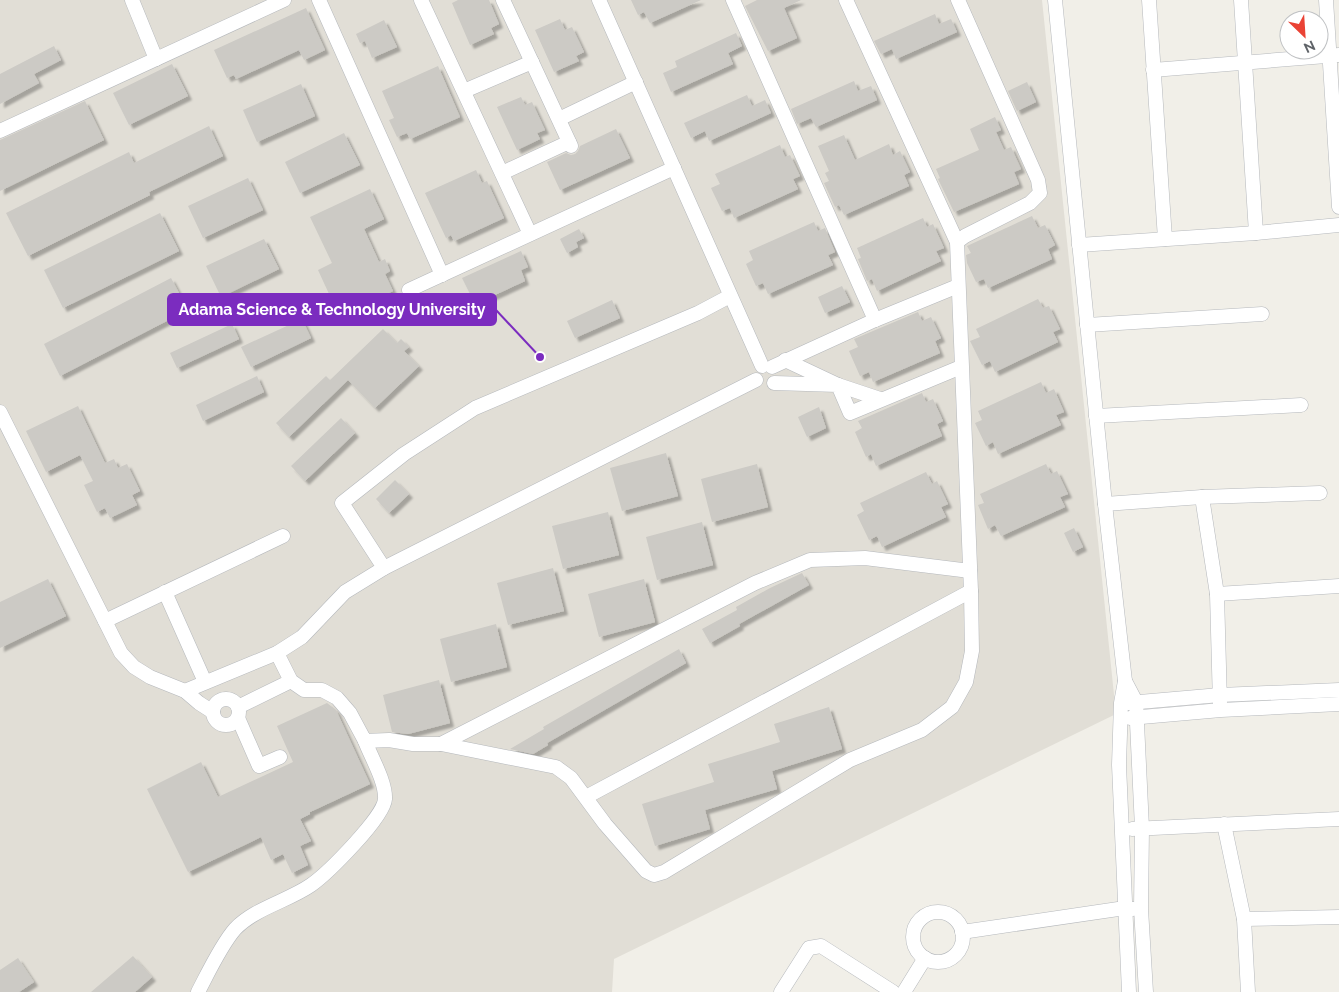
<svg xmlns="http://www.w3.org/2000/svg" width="1339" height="992" font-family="Raleway,sans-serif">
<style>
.education{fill:#e1ded6}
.building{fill:#cccac5;filter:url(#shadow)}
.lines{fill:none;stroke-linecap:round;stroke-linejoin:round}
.minor-casing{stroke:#b5b8bc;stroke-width:15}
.minor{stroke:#fff;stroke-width:14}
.leader{fill:none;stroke:#7b2cbf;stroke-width:2}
.callout-dot{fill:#7b2cbf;stroke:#fff;stroke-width:2}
.callout{fill:#7b2cbf;stroke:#7b2cbf;stroke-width:2}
.callout-label{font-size:16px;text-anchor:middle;font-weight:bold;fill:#fff}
</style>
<defs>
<filter id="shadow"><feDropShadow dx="4" dy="4" stdDeviation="1" flood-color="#0004"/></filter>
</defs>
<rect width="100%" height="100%" fill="#f1efe8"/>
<!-- education -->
<path class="education" d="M0,0H1042L1116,714L614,959L612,992H0Z"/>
<!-- building -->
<g class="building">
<path d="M458,0H489L499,24L491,28L494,34L470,45L452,3Z"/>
<path d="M631,0H701L650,23L644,12L638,15Z"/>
<path d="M757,0H801L784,8L797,38L768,51L745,6Z"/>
<path d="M306,8L325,50L304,60L299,50L236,79L234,75L227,78L214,50Z"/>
<path d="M935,14L939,24L951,19L957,32L896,59L892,49L881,54L874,41Z"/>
<path d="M560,19L565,30L572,27L584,52L576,56L579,61L554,72L535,30Z"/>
<path d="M384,20L397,47L372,58L365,41L360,43L356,34Z"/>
<path d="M736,33L742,46L728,53L733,64L671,92L663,73L677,67L675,61Z"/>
<path d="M54,46L61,60L34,74L39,83L0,104V74Z"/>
<path d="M172,64L188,96L129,125L113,93Z"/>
<path d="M438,66L460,117L410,139L407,133L397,137L389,120L394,118L382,91Z"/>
<path d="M854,81L858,91L871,86L877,100L816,127L811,118L797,124L791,109Z"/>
<path d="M1027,82L1036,102L1017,111L1008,91Z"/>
<path d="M301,84L315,116L257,142L243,110Z"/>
<path d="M747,95L752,106L765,100L771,113L709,141L705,131L691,138L684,123Z"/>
<path d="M521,97L525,105L532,102L545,130L537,133L540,139L517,150L497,107Z"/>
<path d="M85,101L104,140L0,191V140Z"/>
<path d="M995,117L1001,130L996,132L1004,150L1011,147L1021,169L1014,172L1019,184L954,212L938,179L940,178L936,169L979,150L970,129Z"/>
<path d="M209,126L223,156L149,192L150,195L28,256L6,213L129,152L134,163Z"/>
<path d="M616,129L630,158L560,190L547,162L566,153L571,155L575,154L578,151L580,146Z"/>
<path d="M344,133L360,165L300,193L285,162Z"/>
<path d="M844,135L855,160L889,144L893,155L900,151L910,172L904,175L909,186L844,215L839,205L835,207L824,183L829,181L825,173L829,171L818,146Z"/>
<path d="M780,145L785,157L790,155L800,176L793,179L798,189L734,218L730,208L722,211L711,188L720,184L715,174Z"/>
<path d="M476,170L482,183L487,181L504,218L454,241L451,235L446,238L425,193Z"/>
<path d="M248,178L263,210L203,238L188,206Z"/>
<path d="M370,189L384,219L364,229L379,262L385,259L390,271L385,274L393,291L337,317L328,297L330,296L318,270L332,263L310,217Z"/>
<path d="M160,213L179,251L63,308L44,270Z"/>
<path d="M1032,216L1038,228L1045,225L1055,245L1048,249L1052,259L988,288L984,279L976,282L967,263L966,255L971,253L967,246Z"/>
<path d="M923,218L927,227L933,224L944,248L936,251L941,261L877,291L872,279L867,281L858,259L861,258L857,248Z"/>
<path d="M814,222L818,231L825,228L835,252L828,255L833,265L768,294L763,283L756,286L746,264L753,260L749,251Z"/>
<path d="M579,229L584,238L576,242L578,247L567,253L560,239Z"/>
<path d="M264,239L279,269L221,297L206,266Z"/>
<path d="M521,251L528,267L521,270L525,281L486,299L485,295L473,300L462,278Z"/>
<path d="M171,278L188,310L60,376L44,344Z"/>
<path d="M842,286L850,302L825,313L818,297Z"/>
<path d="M1038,299L1043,308L1049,306L1060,329L1053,332L1058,342L995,372L990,361L982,365L970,341L980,337L976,329Z"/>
<path d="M612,300L620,318L575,338L567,321Z"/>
<path d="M918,312L922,321L931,317L941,338L935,341L940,353L873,382L869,372L860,376L849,351L858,347L854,339Z"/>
<path d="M302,319L311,338L251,367L241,347Z"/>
<path d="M232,324L239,339L177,368L170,353Z"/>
<path d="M383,329L397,343L401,339L409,347L404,351L419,366L375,408L348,380L289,437L276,423L326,376L330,380Z"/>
<path d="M257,376L264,392L203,421L196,405Z"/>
<path d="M1041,382L1046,393L1054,389L1064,412L1056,415L1061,425L998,454L993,442L986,446L975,423L982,420L978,411Z"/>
<path d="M922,393L926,402L933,399L943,421L937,424L942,436L876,466L871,454L866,457L855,432L862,428L858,421Z"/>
<path d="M78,406L105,463L114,459L118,468L127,464L140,491L132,495L137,505L110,518L105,508L97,512L84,485L93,481L80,455L46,472L26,431Z"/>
<path d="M819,407L826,428L807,437L798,417Z"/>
<path d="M341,418L355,433L305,481L291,466Z"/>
<path d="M666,453L678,496L622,511L610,468Z"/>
<path d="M757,464L768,507L712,522L701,479Z"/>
<path d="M1046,464L1051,474L1057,471L1068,494L1060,497L1065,507L1001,536L995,525L988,529L978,505L984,503L980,494Z"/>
<path d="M926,472L932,484L937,481L948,504L941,507L946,517L882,547L877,536L869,540L857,515L864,511L860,503Z"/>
<path d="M395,480L409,494L389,513L376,499Z"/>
<path d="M608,512L619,555L563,569L552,526Z"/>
<path d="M702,522L713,565L657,580L646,537Z"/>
<path d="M1074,528L1083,547L1073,552L1064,533Z"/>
<path d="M553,568L564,611L508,625L497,583Z"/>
<path d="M802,573L809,585L739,624L740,626L710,643L702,629L737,610L736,607L770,588Z"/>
<path d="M48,579L66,616L0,648V602Z"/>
<path d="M644,579L655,622L599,637L588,594Z"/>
<path d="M496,624L507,667L451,682L440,639Z"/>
<path d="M679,649L686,663L547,743L548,745L533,754L510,749L544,729L543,727Z"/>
<path d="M439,680L450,723L408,734L392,732L383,695Z"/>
<path d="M327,703L336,710L370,784L310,812V814L300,819L311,841L300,846L308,865L292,873L283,854L271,860L261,837L188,872L147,789L201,762L218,797L293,762L277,726Z"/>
<path d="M829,707L842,749L772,771L777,789L705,810L710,829L655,846L642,804L714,782L708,764L780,742L774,724Z"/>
<path d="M133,956L152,977L135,992H91Z"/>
<path d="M18,958L34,982L19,992H0V970Z"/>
</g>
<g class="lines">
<defs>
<g id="minor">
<path d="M132,0L156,59"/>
<path d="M319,0L442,275"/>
<path d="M421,0L530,234"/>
<path d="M503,0L571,146"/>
<path d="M599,0L762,366"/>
<path d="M733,0L875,320"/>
<path d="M1055,0L1105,504L1125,681L1121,703L1119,765L1129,992"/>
<path d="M1149,0L1165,239"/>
<path d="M1241,0L1256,233"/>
<path d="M1326,0L1339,207"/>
<path d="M1153,70L1339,55"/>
<path d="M464,91L532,62"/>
<path d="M559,119L636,82"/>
<path d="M0,131L284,0"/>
<path d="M502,173L569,142"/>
<path d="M957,242L965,236L1030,203L1040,193L1038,180L958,0"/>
<path d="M1079,245L1256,233L1339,225"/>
<path d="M409,290L674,168"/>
<path d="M1087,325L1262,314"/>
<path d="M785,360L838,385L880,399"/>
<path d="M772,367L875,320L958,286"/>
<path d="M774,383L838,385L850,413L961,367"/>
<path d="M0,412L121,653L134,667L150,677L185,691L199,703L213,712"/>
<path d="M1096,416L1301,405"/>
<path d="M1202,497L1217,594L1220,704"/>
<path d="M1105,504L1202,497L1320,493"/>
<path d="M384,568L756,380"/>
<path d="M165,592L205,682"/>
<path d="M1217,594L1339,586"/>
<path d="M105,621L283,536"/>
<path d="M277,653L291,681L304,690H322L337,698L350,713L365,741L389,740L413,744H441L556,767L571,778L605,824L646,871L654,875L664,872L850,760L922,730L952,707L966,682L972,651L971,591L957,242L846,0"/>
<path d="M1125,681L1136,702L1142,828L1141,909L1146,992"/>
<path d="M185,691L277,653L302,637L345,592L384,568L342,503L404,454L475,408L698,313L730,296"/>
<circle cx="226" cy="712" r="13"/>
<path d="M1128,703L1220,695L1339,690"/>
<path d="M238,707L291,681"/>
<path d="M238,718L259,766L280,757"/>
<path d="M1130,718L1221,710L1339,704"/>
<path d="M441,744L755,583L810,560L865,558L970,571"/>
<path d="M586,797L971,591"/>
<path d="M1224,824L1244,919L1248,992"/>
<path d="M1132,829L1339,819"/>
<circle cx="938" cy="937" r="25"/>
<path d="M1244,919L1339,917"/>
<path d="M962,932L1125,908L1133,909"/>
<path d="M198,992C208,973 221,945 235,929C255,908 288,901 311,885C328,873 384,817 385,799C386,782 371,757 365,741"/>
<path d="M781,992L809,948L821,946L893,992"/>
<path d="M904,992L925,958"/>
</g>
</defs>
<!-- minor casing -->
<use href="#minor" class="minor-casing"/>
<!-- minor -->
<use href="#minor" class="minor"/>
</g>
<!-- callouts -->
<path class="leader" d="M540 357L496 310"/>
<circle class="callout-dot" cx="540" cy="357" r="5"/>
<rect class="callout" x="168" y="294" width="328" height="31" rx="5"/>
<g class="callout-label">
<text x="332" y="315">Adama Science &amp; Technology University</text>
</g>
<!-- north arrow -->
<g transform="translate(1304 35) rotate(155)"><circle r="24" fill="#ffffff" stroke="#bfc1c3"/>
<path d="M0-4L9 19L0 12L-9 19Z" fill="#ea4335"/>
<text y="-8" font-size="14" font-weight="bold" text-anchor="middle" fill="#5f6368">N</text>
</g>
</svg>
